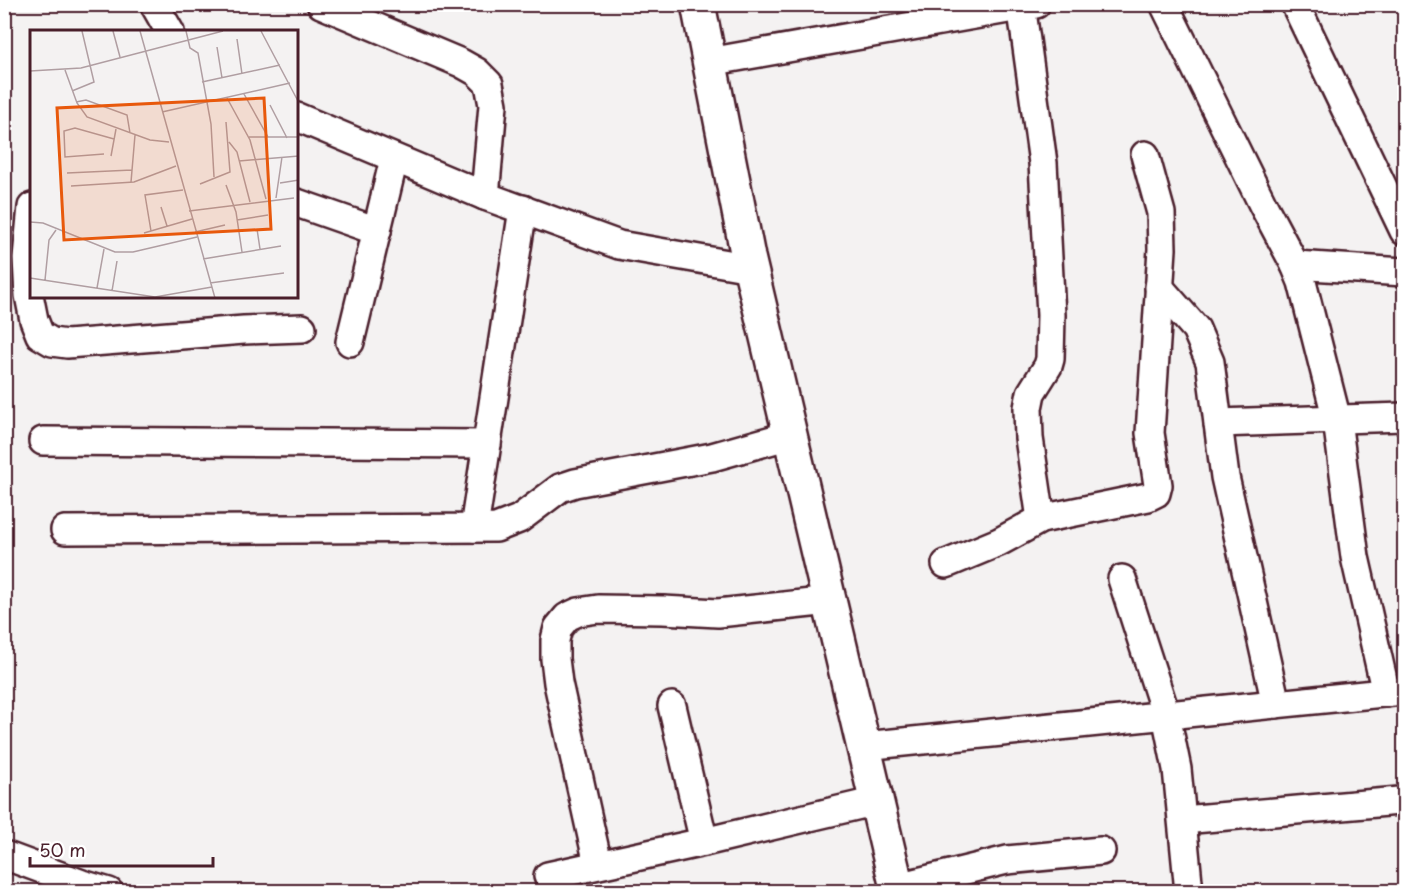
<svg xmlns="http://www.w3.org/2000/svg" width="1409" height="896" font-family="'Playpen Sans',sans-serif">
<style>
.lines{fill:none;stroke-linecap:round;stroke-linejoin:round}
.minor-casing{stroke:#4a1f2b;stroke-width:32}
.secondary-casing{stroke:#4a1f2b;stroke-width:38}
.minor{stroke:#fff;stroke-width:27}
.secondary{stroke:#fff;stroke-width:33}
.inset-road{fill:none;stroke:#b09ea2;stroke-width:1.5}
.view{fill:#e8590c;fill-opacity:0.15;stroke:#e8590c;stroke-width:3}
.inset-edge{fill:none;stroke:#4a1f2b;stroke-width:3}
</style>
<rect width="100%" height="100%" fill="#f4f2f2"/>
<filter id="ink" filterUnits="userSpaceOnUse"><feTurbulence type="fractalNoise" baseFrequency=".0167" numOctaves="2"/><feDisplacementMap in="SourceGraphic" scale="12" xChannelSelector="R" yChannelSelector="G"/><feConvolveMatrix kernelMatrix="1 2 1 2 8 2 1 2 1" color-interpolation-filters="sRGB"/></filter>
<g filter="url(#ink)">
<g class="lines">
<defs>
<g id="minor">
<path d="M154,4L170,32"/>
<path d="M321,4L461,63L477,72L489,84L493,105L485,196"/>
<path d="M1021,4L1043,163L1051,315L1050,359L1048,366L1031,393L1028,408L1029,438L1041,519"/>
<path d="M1164,4L1263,205L1295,265L1302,282L1337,420L1355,557L1386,693"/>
<path d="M1295,4L1404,231"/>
<path d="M709,62L1036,4"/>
<path d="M297,117L485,196L619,245L751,268"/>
<path d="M297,203L377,231"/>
<path d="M32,207L27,258L29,295L34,320L40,335L52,342L67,344L244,330L302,328"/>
<path d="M1295,265L1404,272"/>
<path d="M1159,287L1196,329L1210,362L1225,477L1276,704"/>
<path d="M350,342L394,159"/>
<path d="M1218,423L1404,417"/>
<path d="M43,441L487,444"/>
<path d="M474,528L523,209"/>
<path d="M65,530L496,528L519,519L560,488L575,483L712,457L790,435"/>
<path d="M946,564L999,542L1041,519L1148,497L1156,493L1158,485L1150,433L1162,249L1161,213L1145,155"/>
<path d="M1122,579L1166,715L1177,769L1189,892"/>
<path d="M672,706L704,842"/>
<path d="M864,746L1403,691"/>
<path d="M1183,820L1399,801"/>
<path d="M4,855L82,884L109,892"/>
<path d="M598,864L558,683L555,659V640L558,628L567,617L578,612L598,609L663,610L718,613L830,601"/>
<path d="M548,876L704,842L877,801"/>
<path d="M897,887L1007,860L1101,851"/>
</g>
<path id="secondary" d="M698,4L748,257L898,892"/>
</defs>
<!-- minor casing -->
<use href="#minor" class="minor-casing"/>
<!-- secondary casing -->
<use href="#secondary" class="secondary-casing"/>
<!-- minor -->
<use href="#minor" class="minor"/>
<!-- secondary -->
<use href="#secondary" class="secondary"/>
</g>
</g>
<!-- overview -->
<g transform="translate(30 30)">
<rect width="268" height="268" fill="#f4f2f2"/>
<path class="inset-road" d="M83,1L90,27M110,1L185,268M156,1L160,18L168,23L181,94L184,147M231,1L269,73M207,9L212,44M187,17L192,48M35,40L47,73L57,87L120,110L139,112M0,41L51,38L193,1M172,52L250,35M42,61L64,52L52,1M214,64L238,107M197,68L220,110L236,169M46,72L56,70L97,85L100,103M240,75L257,108M132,82L260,53M219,107H269M199,112L207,122L220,172M74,124L35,127L34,101L45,98L84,109M81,126L86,99M209,131L269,126M37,143L102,140M101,152L105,105M250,153L269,150M170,154L200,142L196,92M196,155L206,182L212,222M41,156L104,152L146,136M246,168L252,127M131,177L137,196M159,181L264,168M207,190L238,185M0,192L13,193L85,222H103L167,207M227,199L230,219M121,201L115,165L153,160M165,202L195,195M114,203L162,189M173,229L251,216M0,248L125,267L182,257M15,250L19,210L26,200M180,253L254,243M67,258L74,219M82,261L87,231"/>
<path class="view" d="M234,68L241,199L34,210L27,78Z"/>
<rect width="268" height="268" class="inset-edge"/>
</g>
<!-- margin -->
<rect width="1409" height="896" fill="none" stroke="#fff" stroke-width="24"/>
<rect x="12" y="12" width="1385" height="872" fill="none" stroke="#4a1f2b" stroke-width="2" filter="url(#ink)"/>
<!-- scale -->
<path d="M30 857v9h183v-9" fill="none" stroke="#4a1f2b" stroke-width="3"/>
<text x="39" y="857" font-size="18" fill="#4a1f2b" stroke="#ffffff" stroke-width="4.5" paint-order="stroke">50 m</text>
</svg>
